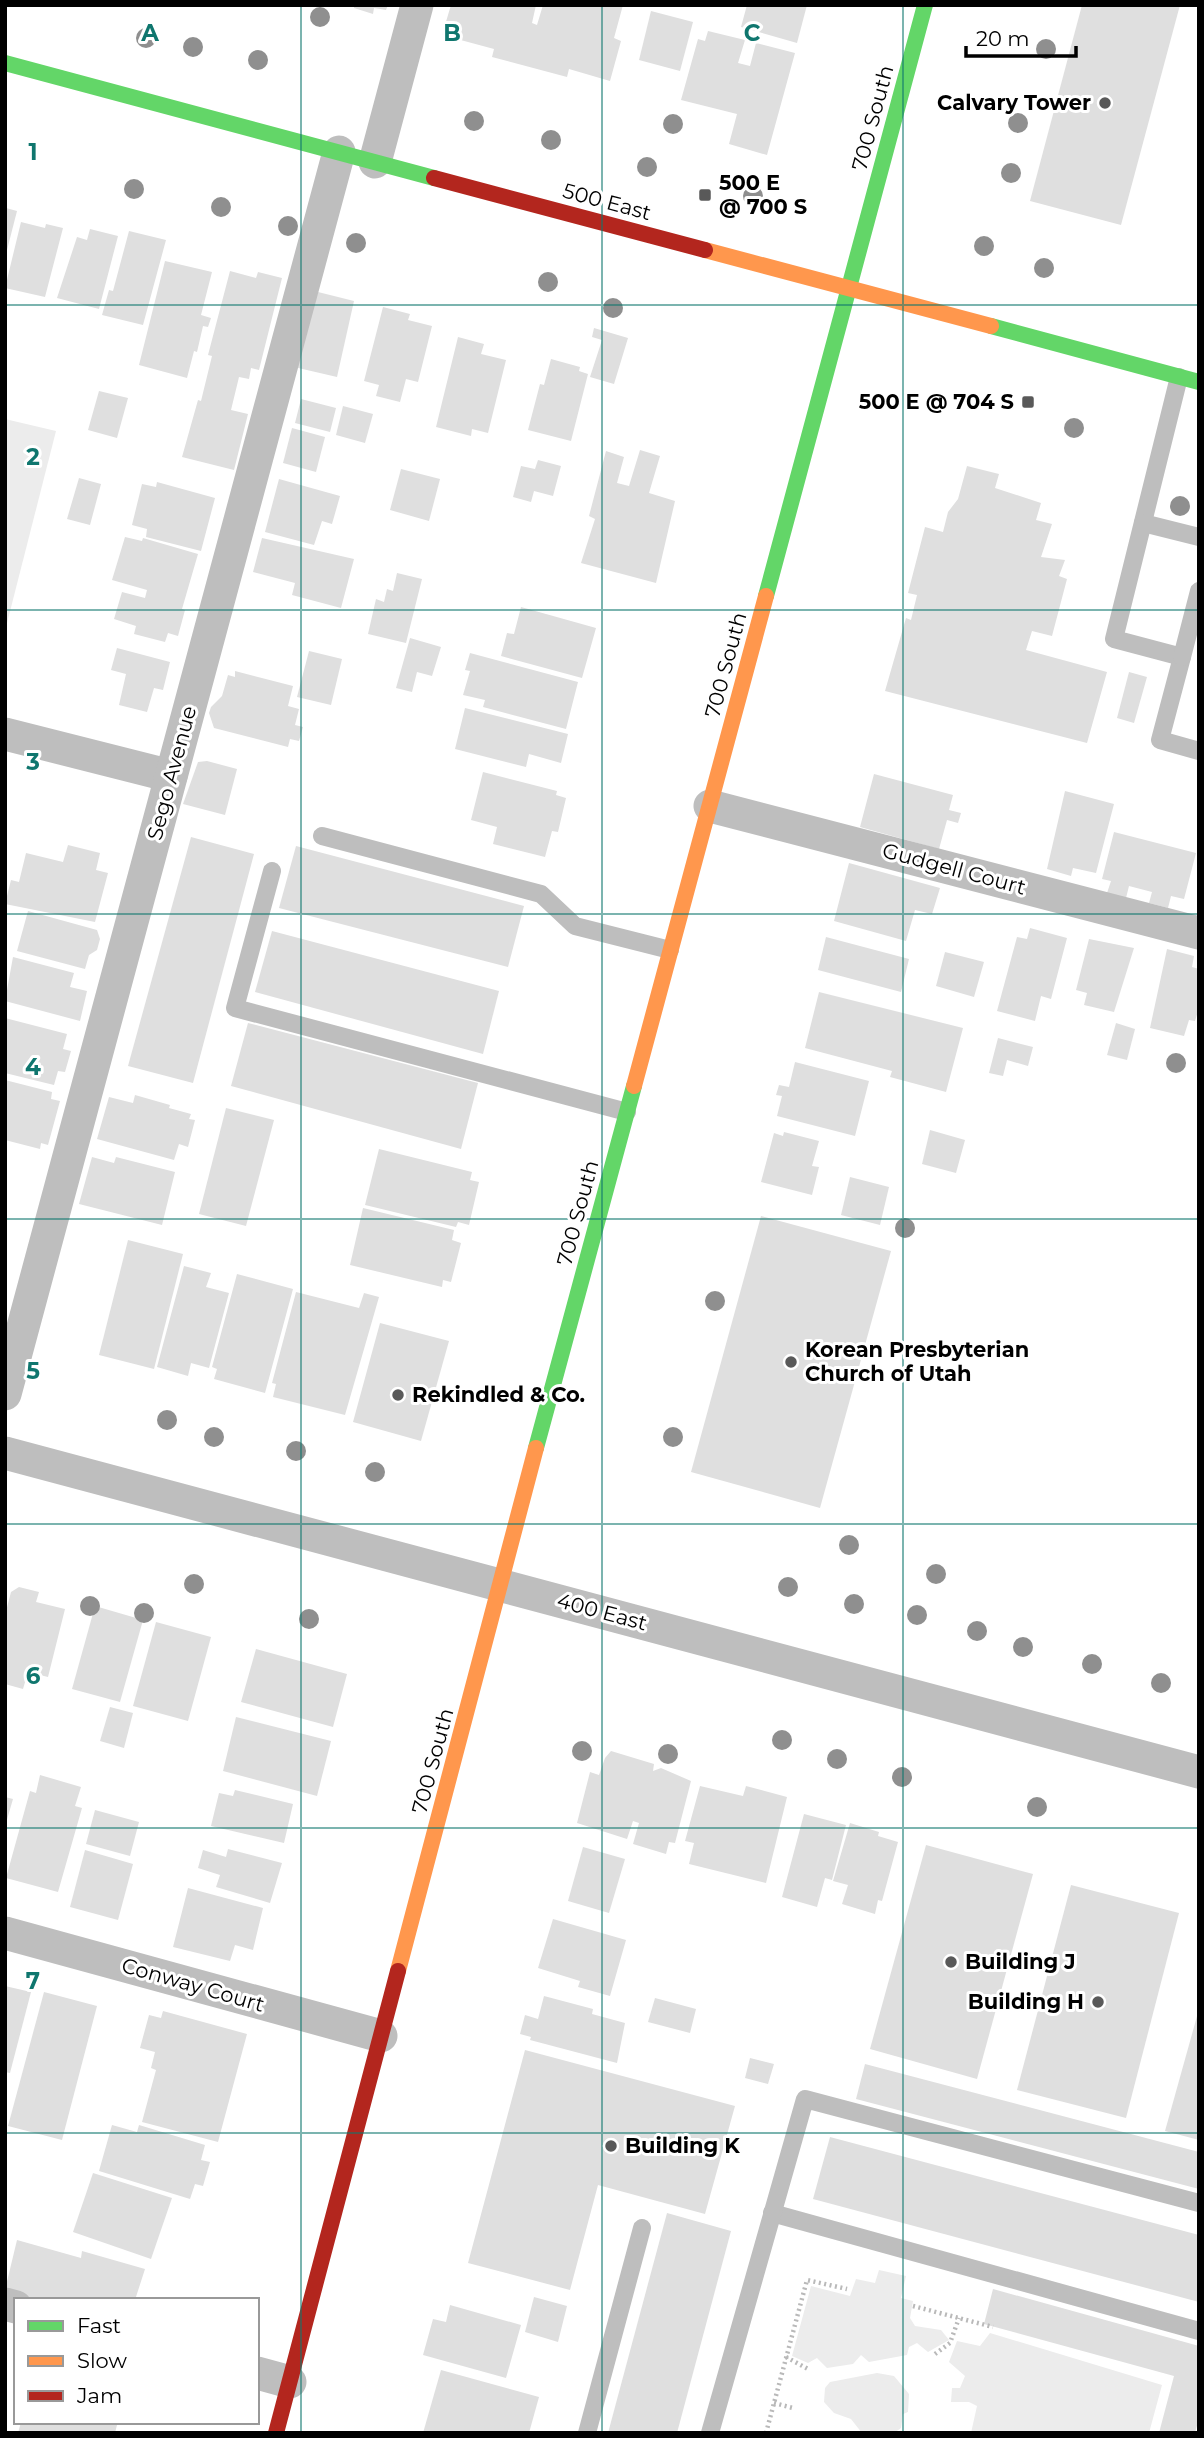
<svg xmlns="http://www.w3.org/2000/svg" width="1204" height="2438" font-family="Montserrat,sans-serif">
<style>
.green{fill:#ececec}
.building{fill:#dfdfdf}
.lines{fill:none;stroke-linecap:round;stroke-linejoin:round}
.path{stroke:#b9b9b9;stroke-width:4.5;stroke-dasharray:2 3.5;stroke-linecap:butt}
.lane{stroke:#bebebe;stroke-width:18}
.street{stroke:#bebebe;stroke-width:33}
.fast{stroke:#63d668;stroke-width:16}
.slow{stroke:#ff974d;stroke-width:16}
.jam{stroke:#b3261e;stroke-width:16}
.tree{fill:#8f8f8f}
.grid{fill:none;stroke:#0f766e;stroke-width:2;stroke-opacity:0.55}
.poi-dot{fill:#595959;stroke:#fff;stroke-width:2.5}
.labels{text-anchor:middle;stroke-width:6;stroke-linejoin:round;paint-order:stroke}
.poi-label{font-size:21px;font-weight:bold;fill:#000;stroke:#fff;text-anchor:start}
.street-label{font-size:21px;fill:#000;stroke:#fff}
.grid-label{font-size:23px;text-anchor:middle;font-weight:bold;fill:#0f766e;stroke:#fff;stroke-width:6;stroke-linejoin:round;paint-order:stroke}
</style>
<rect width="100%" height="100%" fill="#fff"/>
<!-- green -->
<g class="green">
<path d="M5,419L56,431L5,631Z"/>
<path d="M879,2270L906,2276L901,2298L913,2301L910,2318L915,2326L941,2330L949,2340L928,2352L917,2343L909,2347L907,2355L869,2362L861,2355L853,2364L827,2368L817,2358L808,2363L792,2356L811,2286L850,2296L856,2279L875,2283Z"/>
<path d="M990,2333L1162,2385L1149,2433H971L977,2406L969,2402H951L952,2388H960L965,2376L949,2362L957,2341L980,2346Z"/>
<path d="M877,2373L894,2376L909,2394L908,2412L903,2414L901,2428L894,2433H862L851,2419L834,2413L824,2402L825,2388L830,2382Z"/>
</g>
<!-- building -->
<g class="building">
<path d="M354,5H388L386,10L374,8L373,14L354,8Z"/>
<path d="M451,5H536L532,23L537,25L543,5H623L614,38L621,41L610,81L569,69L567,77L492,57L494,49L442,35Z"/>
<path d="M747,5H807L797,43L741,27Z"/>
<path d="M1082,5H1180L1121,225L1030,201Z"/>
<path d="M651,11L693,22L680,71L639,60Z"/>
<path d="M708,31L745,40L738,63L750,66L756,43L795,53L767,155L729,144L737,114L681,100L698,39L705,41Z"/>
<path d="M6,208L17,211L6,254H5Z"/>
<path d="M21,222L45,228L46,224L63,228L45,297L5,288Z"/>
<path d="M90,229L118,236L99,309L57,298L77,237L87,240Z"/>
<path d="M129,231L166,240L143,325L102,315L109,290L113,291Z"/>
<path d="M165,261L212,272L201,315L211,318L208,327L203,326L197,352L194,351L187,378L139,365Z"/>
<path d="M230,271L256,278L258,272L282,278L259,370L251,368L249,379L239,377L231,410L248,414L234,470L182,457L198,400L201,401L212,356L208,355Z"/>
<path d="M318,292L354,301L337,377L294,367Z"/>
<path d="M383,307L410,314L408,320L432,326L418,382L406,379L400,402L376,396L379,385L364,381Z"/>
<path d="M594,328L628,338L614,384L590,377L602,340L592,337Z"/>
<path d="M458,337L484,344L481,354L506,360L488,433L472,429L471,436L436,427Z"/>
<path d="M551,359L580,367L579,371L588,374L571,441L528,430L540,384L544,385Z"/>
<path d="M99,391L128,398L117,438L88,430Z"/>
<path d="M301,399L336,408L330,432L295,423Z"/>
<path d="M343,406L373,414L365,443L336,435Z"/>
<path d="M292,428L325,437L316,472L283,463Z"/>
<path d="M640,450L660,456L649,493L675,501L656,583L581,563L595,519L589,516L606,451L624,457L617,483L629,486Z"/>
<path d="M538,460L561,466L553,496L534,491L531,502L513,497L521,466L535,469Z"/>
<path d="M967,466L999,474L995,488L1041,503L1036,520L1052,524L1041,557L1065,560L1059,576L1067,579L1052,636L1032,631L1026,650L1107,672L1087,743L885,691L906,618L911,620L917,595L908,593L925,527L943,532L948,512L958,499Z"/>
<path d="M401,469L440,479L429,521L390,510Z"/>
<path d="M79,478L101,484L90,525L67,519Z"/>
<path d="M279,479L340,496L332,524L322,521L314,545L265,532Z"/>
<path d="M157,482L215,498L201,551L146,537L147,529L132,525L142,484L156,487Z"/>
<path d="M125,537L142,541L143,538L198,554L182,609L185,610L178,636L168,633L165,642L134,634L136,626L114,619L122,592L145,598L147,590L112,580Z"/>
<path d="M262,538L354,559L341,608L292,595L295,583L253,572Z"/>
<path d="M397,573L422,579L406,643L368,634L376,599L384,602L387,589L393,591Z"/>
<path d="M521,607L596,628L582,678L501,656L507,633L514,634Z"/>
<path d="M410,638L441,647L432,676L417,672L412,692L396,688Z"/>
<path d="M117,648L170,662L163,690L154,688L147,712L119,705L126,674L111,670Z"/>
<path d="M309,651L342,659L331,705L297,697Z"/>
<path d="M470,653L578,682L566,729L483,707L485,700L463,695L470,671L465,670Z"/>
<path d="M235,671L293,686L288,706L299,709L295,725L303,727L299,741L290,739L288,747L214,728L209,713L211,707L222,696L228,675L235,677Z"/>
<path d="M1129,672L1147,677L1134,723L1117,718Z"/>
<path d="M465,708L568,734L561,763L529,754L526,767L455,749Z"/>
<path d="M207,761L237,769L225,815L183,804L198,762Z"/>
<path d="M483,772L557,791L556,795L566,798L558,832L552,831L545,857L493,844L497,827L471,820Z"/>
<path d="M874,774L953,795L949,810L961,813L958,823L947,820L939,849L860,827Z"/>
<path d="M1065,791L1114,804L1096,873L1073,868L1071,876L1047,869Z"/>
<path d="M1114,832L1196,853L1184,899L1171,896L1168,908L1149,903L1152,892L1129,886L1126,898L1107,893L1111,881L1102,879Z"/>
<path d="M191,837L254,854L193,1083L128,1066Z"/>
<path d="M68,845L100,853L96,870L108,873L95,922L5,904L11,880L19,882L26,853L63,862Z"/>
<path d="M296,846L524,906L508,967L279,908Z"/>
<path d="M849,863L940,888L932,914L915,910L906,941L834,921Z"/>
<path d="M28,911L97,930L100,939L97,950L89,955L85,969L17,951Z"/>
<path d="M1030,928L1067,938L1051,999L1041,996L1035,1021L997,1011L1017,937L1027,939Z"/>
<path d="M272,931L499,991L483,1054L255,992Z"/>
<path d="M826,937L909,959L901,992L818,970Z"/>
<path d="M1089,939L1134,948L1114,1012L1084,1005L1087,993L1076,990Z"/>
<path d="M1167,949L1194,956L1192,967L1199,969V1008L1195,1021L1189,1020L1184,1036L1150,1028Z"/>
<path d="M945,952L984,962L974,997L936,986Z"/>
<path d="M13,957L74,973L70,987L87,991L80,1021L5,1001Z"/>
<path d="M819,992L963,1028L946,1092L890,1077L892,1071L805,1048Z"/>
<path d="M5,1018L67,1034L63,1049L71,1051L65,1072L58,1071L54,1085L5,1073Z"/>
<path d="M248,1023L478,1083L461,1149L231,1086Z"/>
<path d="M1116,1023L1135,1029L1127,1060L1107,1055Z"/>
<path d="M998,1038L1033,1047L1028,1066L1007,1060L1003,1076L989,1073Z"/>
<path d="M795,1062L869,1081L855,1136L777,1116L782,1096L776,1095L779,1085L789,1087Z"/>
<path d="M5,1080L52,1092L51,1099L60,1101L48,1145L41,1143L40,1149L5,1140Z"/>
<path d="M135,1095L170,1105L169,1108L191,1114L189,1119L195,1120L188,1147L179,1144L174,1160L97,1139L109,1097L133,1103Z"/>
<path d="M226,1108L274,1120L246,1226L199,1214Z"/>
<path d="M930,1130L965,1140L956,1173L922,1164Z"/>
<path d="M784,1132L819,1141L812,1166L819,1167L812,1195L761,1182L774,1133L783,1136Z"/>
<path d="M379,1149L472,1172L470,1180L479,1182L469,1225L458,1222L456,1227L365,1205Z"/>
<path d="M92,1157L114,1163L116,1157L175,1172L162,1225L79,1204Z"/>
<path d="M850,1177L889,1187L880,1225L841,1215Z"/>
<path d="M363,1208L454,1230L452,1240L461,1243L451,1282L443,1280L442,1287L350,1265Z"/>
<path d="M761,1216L891,1251L820,1508L691,1472Z"/>
<path d="M128,1240L183,1254L154,1369L99,1355Z"/>
<path d="M184,1266L211,1273L206,1287L229,1293L209,1368L191,1363L188,1376L157,1367Z"/>
<path d="M237,1274L293,1289L265,1393L214,1379L217,1369L212,1367Z"/>
<path d="M296,1292L359,1308L364,1293L379,1297L345,1415L273,1397L276,1384L272,1383Z"/>
<path d="M380,1323L449,1341L421,1441L353,1422Z"/>
<path d="M19,1587L39,1592L36,1602L65,1609L48,1677L28,1672L23,1689L5,1684V1615L11,1592Z"/>
<path d="M95,1606L143,1620L120,1702L72,1689Z"/>
<path d="M156,1622L211,1637L188,1721L133,1706Z"/>
<path d="M256,1649L347,1674L333,1727L241,1702Z"/>
<path d="M110,1707L133,1713L124,1748L100,1741Z"/>
<path d="M236,1717L331,1741L317,1796L223,1771Z"/>
<path d="M611,1751L654,1764L653,1771L661,1768L691,1781L675,1843L669,1842L666,1854L633,1844L639,1823L633,1821L627,1839L577,1823L590,1772L599,1775L605,1758Z"/>
<path d="M40,1775L81,1787L75,1806L82,1808L58,1892L6,1878L30,1791L36,1793Z"/>
<path d="M700,1786L743,1796L746,1786L787,1797L766,1883L689,1864L694,1843L685,1841Z"/>
<path d="M235,1790L293,1804L284,1843L211,1826L219,1793L233,1796Z"/>
<path d="M5,1797L13,1799L6,1823H5Z"/>
<path d="M95,1810L139,1822L130,1856L86,1844Z"/>
<path d="M804,1814L846,1825L832,1880L825,1878L817,1907L782,1897Z"/>
<path d="M850,1823L879,1832L878,1836L898,1842L882,1901L878,1900L875,1914L842,1904L848,1885L833,1881Z"/>
<path d="M926,1845L1033,1874L977,2079L870,2049Z"/>
<path d="M583,1847L625,1859L609,1913L568,1901Z"/>
<path d="M228,1849L282,1863L270,1903L216,1887L220,1875L198,1868L203,1850L226,1857Z"/>
<path d="M85,1850L133,1864L118,1920L70,1907Z"/>
<path d="M1071,1885L1179,1913L1126,2118L1017,2090Z"/>
<path d="M188,1888L263,1908L253,1950L235,1945L230,1961L173,1947Z"/>
<path d="M553,1919L626,1940L610,1996L578,1987L580,1981L538,1968Z"/>
<path d="M5,1986L31,1992L10,2073L5,2072Z"/>
<path d="M44,1992L97,2006L62,2140L8,2126Z"/>
<path d="M544,1996L593,2009L592,2014L625,2023L617,2063L530,2040L531,2037L520,2034L525,2015L538,2019Z"/>
<path d="M655,1998L696,2009L690,2033L648,2022Z"/>
<path d="M1199,2009V2140L1165,2131Z"/>
<path d="M163,2011L247,2034L218,2142L142,2122L156,2070L151,2068L155,2052L140,2048L149,2015L161,2018Z"/>
<path d="M525,2050L735,2106L705,2214L598,2185L570,2290L468,2263Z"/>
<path d="M750,2058L774,2064L768,2084L745,2078Z"/>
<path d="M865,2064L1199,2152V2189L856,2099Z"/>
<path d="M112,2125L137,2132L139,2125L205,2145L201,2160L210,2162L203,2186L195,2184L190,2199L99,2171Z"/>
<path d="M830,2137L1199,2235V2302L813,2199Z"/>
<path d="M93,2173L172,2198L151,2259L73,2232Z"/>
<path d="M667,2213L731,2231L677,2433H608Z"/>
<path d="M17,2240L81,2258L82,2251L145,2269L135,2300H39L5,2290Z"/>
<path d="M993,2289L1199,2346V2418L1195,2433H1159L1174,2376L984,2324Z"/>
<path d="M534,2297L567,2306L558,2342L525,2332Z"/>
<path d="M450,2305L521,2325L506,2378L423,2355L433,2319L446,2322Z"/>
<path d="M441,2370L539,2397L529,2433H423Z"/>
<path d="M21,2422H108L117,2425L115,2433H18Z"/>
</g>
<g class="lines">
<!-- path -->
<g class="path">
<path d="M913,2306L993,2327"/>
<path d="M935,2354L950,2343L959,2318"/>
<path d="M786,2357L808,2369"/>
<path d="M774,2403L793,2408"/>
<path d="M766,2433L807,2280L847,2289"/>
</g>
<!-- lane -->
<g class="lane">
<path d="M1179,377L1114,639L1182,657L1160,740L1199,751"/>
<path d="M1143,523L1199,537"/>
<path d="M1182,657L1199,591"/>
<path d="M322,836L541,894L575,926L670,950"/>
<path d="M272,871L235,1008L627,1112"/>
<path d="M772,2213L1199,2331"/>
<path d="M587,2433L642,2228"/>
<path d="M710,2433L805,2099L1199,2203"/>
</g>
<!-- street -->
<g class="street">
<path d="M375,162L417,5"/>
<path d="M5,734L171,776"/>
<path d="M710,806L1199,933"/>
<path d="M5,1394L339,152"/>
<path d="M5,1453L1199,1772"/>
<path d="M5,1933L381,2036"/>
<path d="M5,2304L16,2307"/>
<path d="M257,2373L290,2382"/>
</g>
<!-- fast -->
<g class="fast">
<path d="M5,63L434,178"/>
<path d="M991,326L1199,382"/>
<path d="M766,596L925,5"/>
<path d="M536,1448L634,1086"/>
</g>
<!-- slow -->
<g class="slow">
<path d="M705,250L991,326"/>
<path d="M634,1086L766,596"/>
<path d="M398,1971L536,1448"/>
</g>
<!-- jam -->
<g class="jam">
<path d="M434,178L705,250"/>
<path d="M276,2433L398,1971"/>
</g>
</g>
<!-- trees -->
<g class="tree">
<circle cx="320" cy="17" r="10"/>
<circle cx="146" cy="38" r="10"/>
<circle cx="193" cy="47" r="10"/>
<circle cx="1046" cy="49" r="10"/>
<circle cx="258" cy="60" r="10"/>
<circle cx="474" cy="121" r="10"/>
<circle cx="1018" cy="123" r="10"/>
<circle cx="673" cy="124" r="10"/>
<circle cx="551" cy="140" r="10"/>
<circle cx="647" cy="167" r="10"/>
<circle cx="1011" cy="173" r="10"/>
<circle cx="134" cy="189" r="10"/>
<circle cx="753" cy="196" r="10"/>
<circle cx="221" cy="207" r="10"/>
<circle cx="288" cy="226" r="10"/>
<circle cx="356" cy="243" r="10"/>
<circle cx="984" cy="246" r="10"/>
<circle cx="1044" cy="268" r="10"/>
<circle cx="548" cy="282" r="10"/>
<circle cx="613" cy="308" r="10"/>
<circle cx="1074" cy="428" r="10"/>
<circle cx="1180" cy="506" r="10"/>
<circle cx="1176" cy="1063" r="10"/>
<circle cx="905" cy="1228" r="10"/>
<circle cx="715" cy="1301" r="10"/>
<circle cx="167" cy="1420" r="10"/>
<circle cx="214" cy="1437" r="10"/>
<circle cx="673" cy="1437" r="10"/>
<circle cx="296" cy="1451" r="10"/>
<circle cx="375" cy="1472" r="10"/>
<circle cx="849" cy="1545" r="10"/>
<circle cx="936" cy="1574" r="10"/>
<circle cx="194" cy="1584" r="10"/>
<circle cx="788" cy="1587" r="10"/>
<circle cx="854" cy="1604" r="10"/>
<circle cx="90" cy="1606" r="10"/>
<circle cx="144" cy="1613" r="10"/>
<circle cx="917" cy="1615" r="10"/>
<circle cx="309" cy="1619" r="10"/>
<circle cx="977" cy="1631" r="10"/>
<circle cx="1023" cy="1647" r="10"/>
<circle cx="1092" cy="1664" r="10"/>
<circle cx="1161" cy="1683" r="10"/>
<circle cx="782" cy="1740" r="10"/>
<circle cx="582" cy="1751" r="10"/>
<circle cx="668" cy="1754" r="10"/>
<circle cx="837" cy="1759" r="10"/>
<circle cx="902" cy="1777" r="10"/>
<circle cx="1037" cy="1807" r="10"/>
</g>
<!-- grid -->
<path class="grid" d="M301,5V2433M602,5V2433M903,5V2433M5,305H1199M5,610H1199M5,914H1199M5,1219H1199M5,1524H1199M5,1828H1199M5,2133H1199"/>
<!-- markers -->
<g class="poi-dot">
<circle cx="1105" cy="103" r="7"/>
<rect x="698" y="188" width="14" height="14" rx="3.5"/>
<rect x="1021" y="395" width="14" height="14" rx="3.5"/>
<circle cx="791" cy="1362" r="7"/>
<circle cx="398" cy="1395" r="7"/>
<circle cx="951" cy="1962" r="7"/>
<circle cx="1098" cy="2002" r="7"/>
<circle cx="611" cy="2146" r="7"/>
</g>
<g class="labels">
<!-- poi labels -->
<g class="poi-label">
<text x="1091" y="110" text-anchor="end">Calvary Tower</text>
<text x="719" y="190">500 E<tspan x="719" dy="24">@ 700 S</tspan></text>
<text x="1014" y="409" text-anchor="end">500 E @ 704 S</text>
<text x="805" y="1357">Korean Presbyterian<tspan x="805" dy="24">Church of Utah</tspan></text>
<text x="412" y="1402">Rekindled &amp; Co.</text>
<text x="965" y="1969">Building J</text>
<text x="1084" y="2009" text-anchor="end">Building H</text>
<text x="625" y="2153">Building K</text>
</g>
<!-- street labels -->
<g class="street-label">
<text transform="translate(873 118) rotate(-75)" y="7">700 South</text>
<text transform="translate(607 202) rotate(15)" y="7">500 East</text>
<text transform="translate(726 665) rotate(-75)" y="7">700 South</text>
<text transform="translate(172 773) rotate(-75)" y="7">Sego Avenue</text>
<text transform="translate(954 869) rotate(15)" y="7">Gudgell Court</text>
<text transform="translate(578 1213) rotate(-75)" y="7">700 South</text>
<text transform="translate(602 1612) rotate(15)" y="7">400 East</text>
<text transform="translate(433 1761) rotate(-75)" y="7">700 South</text>
<text transform="translate(193 1985) rotate(16)" y="7">Conway Court</text>
</g>
</g>
<g class="grid-label">
<text x="150" y="41">A</text>
<text x="452" y="41">B</text>
<text x="752" y="41">C</text>
<text x="33" y="160">1</text>
<text x="33" y="465">2</text>
<text x="33" y="770">3</text>
<text x="33" y="1075">4</text>
<text x="33" y="1379">5</text>
<text x="33" y="1684">6</text>
<text x="33" y="1989">7</text>
</g>
<!-- border -->
<rect width="1204" height="2438" fill="none" stroke="#000000" stroke-width="14"/>
<!-- legend -->
<rect x="14" y="2298" width="245" height="126" fill="#ffffff" stroke="#999999" stroke-width="2"/>
<rect x="28" y="2321" width="35" height="10" fill="#63d668" stroke="#999999" stroke-width="2"/>
<text x="77" y="2333" font-size="21" fill="#000000">Fast</text>
<rect x="28" y="2356" width="35" height="10" fill="#ff974d" stroke="#999999" stroke-width="2"/>
<text x="77" y="2368" font-size="21" fill="#000000">Slow</text>
<rect x="28" y="2391" width="35" height="10" fill="#b3261e" stroke="#999999" stroke-width="2"/>
<text x="77" y="2403" font-size="21" fill="#000000">Jam</text>
<!-- scale -->
<path d="M966 46v10h110v-10" fill="none" stroke="#000000" stroke-width="3.5"/>
<text x="976" y="46" font-size="21" fill="#000000" stroke="#ffffff" stroke-width="5" paint-order="stroke">20 m</text>
</svg>
